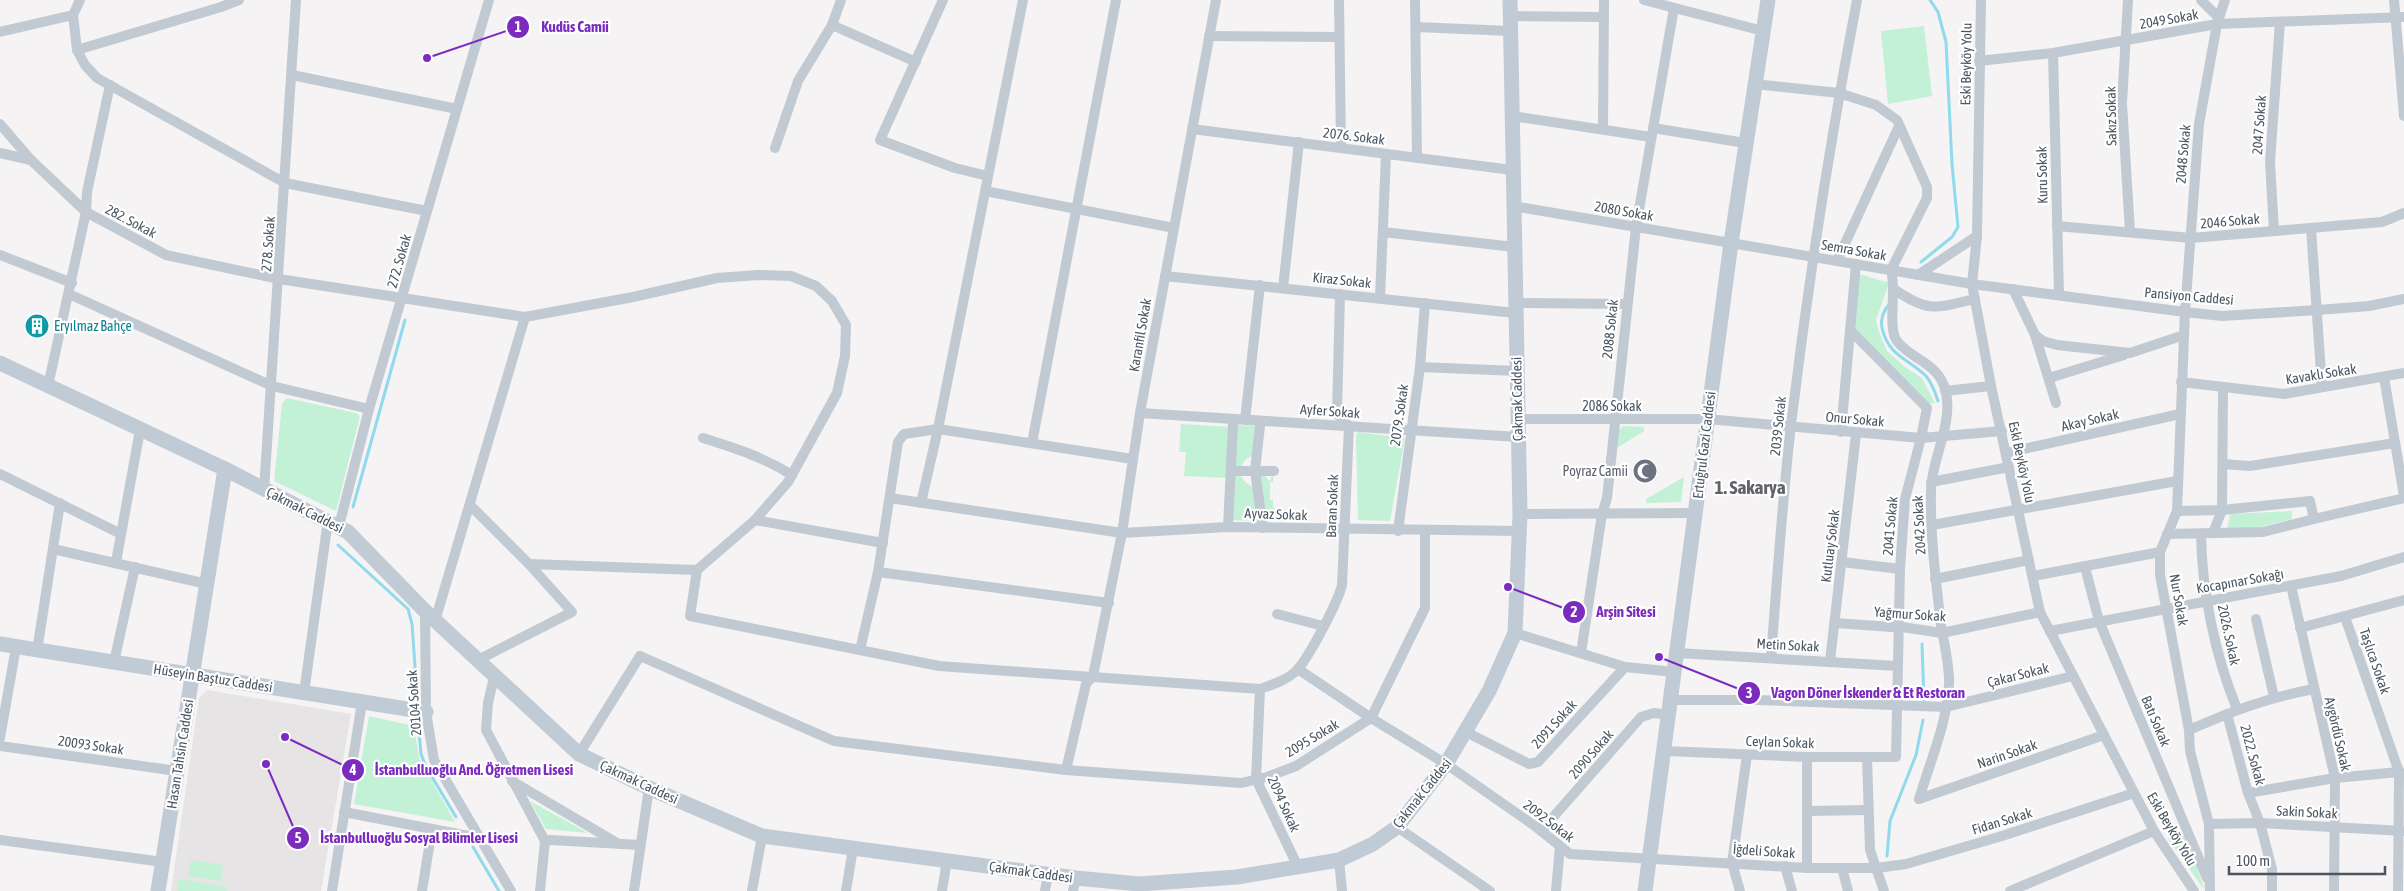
<svg xmlns="http://www.w3.org/2000/svg" width="2404" height="891" font-family="'Asap Condensed',sans-serif">
<style>
.education{fill:#e6e4e5}
.green{fill:#c3f1d5}
.lines{fill:none;stroke-linecap:round;stroke-linejoin:round}
.stream{stroke:#90daee;stroke-width:3}
.street{stroke:#c1cad2;stroke-width:10}
.secondary{stroke:#c1cbd6;stroke-width:15}
.street-bridge{stroke:#c1cad2;stroke-width:10}
.labels{text-anchor:middle;stroke-width:4.5;stroke-linejoin:round;paint-order:stroke}
.street-label{font-size:14px;fill:#4a5661;stroke:#fff}
.culture-label{font-size:14px;fill:#0d838f;stroke:#fff;text-anchor:start}
.worship-label{font-size:14px;fill:#5b616d;stroke:#fff;text-anchor:end}
.district-label{font-size:19px;font-weight:bold;fill:#5f6368;stroke:#fff}
.leader{fill:none;stroke:#7b2cbf;stroke-width:2}
.callout-dot{fill:#7b2cbf;stroke:#fff;stroke-width:2}
.mark-label{font-size:15px;text-anchor:middle;font-weight:bold;fill:#fff}
.callout-label{font-size:15px;text-anchor:middle;font-weight:bold;fill:#7b2cbf;stroke:#fff;stroke-width:4.5;stroke-linejoin:round;paint-order:stroke}
</style>
<rect width="100%" height="100%" fill="#f5f3f3"/>
<!-- education -->
<path class="education" d="M207,690L351,714L321,891H171L199,698Z"/>
<!-- green -->
<g class="green">
<path d="M1924,26L1932,96L1888,104L1881,31Z"/>
<path d="M1859,274L1889,283L1876,320L1879,332L1887,351L1905,367L1922,378L1935,403L1926,404L1855,328Z"/>
<path d="M287,398L356,413L360,416L336,511L274,481L282,404Z"/>
<path d="M1181,424L1231,427L1228,478L1184,476L1186,452H1179Z"/>
<path d="M1234,425L1258,426L1256,456C1247,456 1243,462 1240,469H1232Z"/>
<path d="M1623,426L1644,427V431L1617,448L1619,430Z"/>
<path d="M1358,432L1405,438L1390,521L1358,520L1356,435Z"/>
<path d="M1273,472V482H1270V500H1273V508L1286,509L1287,511L1305,510V521H1265L1258,477L1264,475L1270,481Z"/>
<path d="M1232,473H1240C1243,481 1247,486 1255,486L1261,521L1230,520Z"/>
<path d="M1684,477L1681,502L1646,503V499Z"/>
<path d="M2292,511V519L2255,528L2227,529L2230,514Z"/>
<path d="M369,716L414,726L419,758L455,822L354,804Z"/>
<path d="M530,801L588,833L546,829Z"/>
<path d="M2184,830L2205,891L2168,838Z"/>
<path d="M191,860L223,865L221,881L188,876Z"/>
<path d="M178,879L228,887L227,891H177Z"/>
</g>
<g class="lines">
<!-- stream -->
<g class="stream">
<path d="M1921,262L1952,237L1958,227L1952,164L1946,42L1938,12L1930,0"/>
<path d="M1890,303C1884,310 1880,319 1882,328C1889,357 1908,358 1926,376C1932,383 1935,392 1938,401"/>
<path d="M353,507L405,320"/>
<path d="M338,545L408,609L412,624L417,695"/>
<path d="M1922,644L1924,700"/>
<path d="M419,732L421,754L426,767L456,817"/>
<path d="M473,847L499,891"/>
<path d="M1887,856L1890,821L1916,755L1923,720"/>
</g>
<!-- street -->
<g class="street">
<path d="M80,0L73,15L77,50L221,7L239,0"/>
<path d="M943,0L880,140L955,168L988,176"/>
<path d="M1339,0L1341,148"/>
<path d="M1415,0L1417,158"/>
<path d="M1644,0L1763,31"/>
<path d="M1981,0L1977,236L1972,284L1991,386L2040,612L2154,831L2194,891"/>
<path d="M2128,0L2122,103L2130,232"/>
<path d="M2201,0L2219,18"/>
<path d="M2394,0L2404,116"/>
<path d="M1510,16L1604,17"/>
<path d="M832,25L916,62"/>
<path d="M1416,27L1511,31"/>
<path d="M0,32L73,15"/>
<path d="M1209,36L1339,37"/>
<path d="M77,50L85,65L97,78L285,183L427,211"/>
<path d="M2053,53L2059,295"/>
<path d="M1979,61L2053,53L2217,24L2404,17"/>
<path d="M292,75L457,109"/>
<path d="M1754,84L1839,93L1876,105L1897,120L1927,187V198L1891,270C1897,290 1887,328 1897,341C1911,360 1939,362 1946,392C1953,426 1931,459 1931,492C1930,536 1936,581 1941,625C1944,644 1950,666 1949,685C1947,723 1930,762 1919,799"/>
<path d="M1512,116L1651,137"/>
<path d="M0,124L31,160L86,212"/>
<path d="M1653,128L1745,143"/>
<path d="M1192,129L1512,170"/>
<path d="M1603,129L1604,0"/>
<path d="M775,148L798,81L832,25L841,0"/>
<path d="M0,153L31,160"/>
<path d="M985,191L1174,228"/>
<path d="M1513,206L1972,284L2185,312L2222,316L2318,310L2369,306L2404,299"/>
<path d="M86,212L87,192L110,85"/>
<path d="M2057,226L2191,238L2382,222L2404,213"/>
<path d="M2311,228L2322,387"/>
<path d="M2274,231L2270,162L2280,22"/>
<path d="M1383,232L1514,247"/>
<path d="M0,255L72,283"/>
<path d="M1837,261L1899,126"/>
<path d="M1918,275L1977,236"/>
<path d="M1165,276L1515,313"/>
<path d="M1283,288L1299,142"/>
<path d="M2013,289L2035,335L2043,341L2057,345L2130,353L2184,335"/>
<path d="M1895,290C1929,313 1936,308 1975,299"/>
<path d="M69,294L272,386L369,409"/>
<path d="M1380,298L1386,154"/>
<path d="M1515,303L1627,304"/>
<path d="M2035,335L2056,403"/>
<path d="M1420,367L1517,371"/>
<path d="M2384,377L2404,496"/>
<path d="M2049,378L2124,355"/>
<path d="M2181,382L2284,394L2404,373"/>
<path d="M48,386L86,212L166,255L279,279L525,317L633,297L717,278L758,275L791,276L816,286L832,301L846,325L845,356L837,393L788,482L755,520L697,570L529,564"/>
<path d="M1945,391L1991,386"/>
<path d="M1140,413L1518,437"/>
<path d="M1518,419H1707L1921,438L2002,431"/>
<path d="M1245,420L1260,285"/>
<path d="M1260,426L1255,471L1263,528"/>
<path d="M1841,432L1856,264"/>
<path d="M703,438C735,448 763,457 792,475"/>
<path d="M1032,443L1116,0"/>
<path d="M2006,453L2180,414"/>
<path d="M2223,464L2250,466L2395,443"/>
<path d="M1231,471H1274"/>
<path d="M0,474L121,534"/>
<path d="M1931,482L2009,467"/>
<path d="M264,490L296,0"/>
<path d="M890,498L1122,533L1228,527L1519,531"/>
<path d="M921,503L938,429L1023,0"/>
<path d="M470,505L529,564L572,612L476,661"/>
<path d="M1520,514L1695,513"/>
<path d="M2314,519L2404,498"/>
<path d="M755,520L883,543"/>
<path d="M1932,525L2177,481"/>
<path d="M339,526L369,409L489,0"/>
<path d="M1228,527L1233,424"/>
<path d="M1398,531L1420,367L1425,303"/>
<path d="M2213,533L2222,510L2223,387"/>
<path d="M2167,534L2263,532L2314,519L2310,501L2222,510L2177,511"/>
<path d="M2201,534C2202,593 2215,655 2237,709"/>
<path d="M53,549L207,584"/>
<path d="M116,562L140,430"/>
<path d="M1842,562L1900,569"/>
<path d="M2085,567L2099,621L2207,878"/>
<path d="M697,570L690,616L939,666L1260,689C1273,684 1288,680 1298,669C1310,655 1338,602 1342,585L1349,426L1337,414L1340,294"/>
<path d="M878,572L1109,603"/>
<path d="M2033,576L2160,552"/>
<path d="M1935,579L2029,560"/>
<path d="M2291,586L2335,778L2334,891"/>
<path d="M425,611L426,712L434,760L511,891"/>
<path d="M1277,614L1323,626"/>
<path d="M2345,617L2399,772L2398,891"/>
<path d="M2256,619L2274,697"/>
<path d="M435,621L525,317"/>
<path d="M1835,623L1892,627"/>
<path d="M1902,627L1942,633L2040,612"/>
<path d="M2300,628L2404,600"/>
<path d="M2050,631L2341,576L2404,557"/>
<path d="M1515,633L1625,667L1675,672"/>
<path d="M860,650L878,572L898,442L904,434L938,429L1133,459"/>
<path d="M37,651L60,503"/>
<path d="M1581,653L1602,514L1607,498L1636,227L1674,8"/>
<path d="M1677,653L1897,666"/>
<path d="M1771,658C1777,581 1782,503 1791,425C1808,283 1830,141 1857,0"/>
<path d="M1830,661L1856,434"/>
<path d="M114,662L135,567"/>
<path d="M1298,669L1371,718L1446,764L1535,826L1570,854L1807,868H1877L1906,864L2002,836L2134,793"/>
<path d="M494,677L488,703L486,730L545,841L540,891"/>
<path d="M1260,689L1256,779L1298,867"/>
<path d="M304,693L328,520"/>
<path d="M1671,700H1758L1946,707L2073,676"/>
<path d="M2227,714L2248,793L2260,823L2272,869V891"/>
<path d="M2189,730C2233,711 2266,698 2314,689"/>
<path d="M1466,732L1529,764L1538,762L1625,667"/>
<path d="M0,738L16,647"/>
<path d="M0,746L177,771"/>
<path d="M1665,751L1807,757H1896L1900,569L1905,499L1921,438L1927,408L1850,330"/>
<path d="M579,754L640,656L834,741L1066,770L1241,783L1267,777L1296,766L1371,718L1425,608V531"/>
<path d="M1807,757V868"/>
<path d="M1867,757L1870,850L1884,891"/>
<path d="M1066,770L1086,684L1093,676L1122,533L1140,413L1216,0"/>
<path d="M512,781L617,843"/>
<path d="M2248,793L2335,778L2399,772L2404,774"/>
<path d="M1919,799L2104,735"/>
<path d="M1807,811L1868,810"/>
<path d="M344,812L479,838"/>
<path d="M2209,824L2260,823L2404,831"/>
<path d="M1397,827L1490,891"/>
<path d="M1541,831L1641,717L1654,713L1669,715"/>
<path d="M0,840L163,862"/>
<path d="M550,840L640,845"/>
<path d="M1339,860L1342,891"/>
<path d="M1785,866L1792,891"/>
<path d="M1842,868L1848,891"/>
<path d="M332,891L362,702"/>
<path d="M422,891L432,829"/>
<path d="M634,891L649,788"/>
<path d="M752,891L762,836"/>
<path d="M846,891L853,848"/>
<path d="M942,891L947,860"/>
<path d="M1045,891L1048,874"/>
<path d="M1073,891L1076,878"/>
<path d="M1556,891L1560,846"/>
<path d="M1740,891L1732,863L1747,755"/>
<path d="M2010,891L2154,831"/>
<path d="M2210,891L2209,824L2190,751L2189,730L2160,575V552L2177,511L2185,312L2199,124L2217,24L2225,0"/>
</g>
<!-- secondary -->
<g class="secondary">
<path d="M0,363L225,469L348,532L425,611L579,754L649,788L762,836L1076,878L1139,884L1237,877L1339,860L1373,844L1397,827L1446,764L1489,691L1515,633L1520,514L1510,0"/>
<path d="M0,644L426,712"/>
<path d="M158,891L225,469"/>
<path d="M1645,891L1731,243L1768,0"/>
</g>
<!-- street-bridge -->
<path class="street-bridge" d="M1892,627H1902"/>
</g>
<!-- icons -->
<defs>
<symbol id="building-disc" viewBox="-11 -11 22 22"><circle r="9.5" fill="#0f9aa8" stroke="#fff"/><path d="M-4-6H4V6H1V3H-1V6H-4ZM-2.5-4.3h1.7v1.8h-1.7ZM.8-4.3h1.7v1.8H.8ZM-2.5-1h1.7V.8h-1.7ZM.8-1h1.7V.8H.8Z" fill="#fff"/></symbol>
<symbol id="mosque-disc" viewBox="-11 -11 22 22"><circle r="9.5" fill="#6b7280" stroke="#fff"/><path d="M3.5-4.9A6 6 0 1 0 3.5 4.9A5 5 0 1 1 3.5-4.9Z" fill="#fff"/></symbol>
</defs>
<g fill-rule="evenodd">
<use href="#building-disc" x="23" y="312" width="28" height="28"/>
<use href="#mosque-disc" x="1631" y="457" width="28" height="28"/>
</g>
<g class="labels">
<!-- street labels -->
<g class="street-label">
<text transform="translate(2169 19) rotate(-10)" y="5">2049 Sokak</text>
<text transform="translate(1966 64) rotate(-89)" y="5">Eski Beyköy Yolu</text>
<text transform="translate(2111 116) rotate(-91)" y="5">Sakız Sokak</text>
<text transform="translate(2259 125) rotate(-86)" y="5">2047 Sokak</text>
<text transform="translate(1354 136) rotate(7)" y="5">2076. Sokak</text>
<text transform="translate(2183 154) rotate(-85)" y="5">2048 Sokak</text>
<text transform="translate(2042 175) rotate(-91)" y="5">Kuru Sokak</text>
<text transform="translate(1624 211) rotate(10)" y="5">2080 Sokak</text>
<text transform="translate(131 221) rotate(28)" y="5">282. Sokak</text>
<text transform="translate(2230 221) rotate(-5)" y="5">2046 Sokak</text>
<text transform="translate(268 244) rotate(-86)" y="5">278. Sokak</text>
<text transform="translate(1854 250) rotate(10)" y="5">Semra Sokak</text>
<text transform="translate(399 261) rotate(-74)" y="5">272. Sokak</text>
<text transform="translate(1342 280) rotate(6)" y="5">Kiraz Sokak</text>
<text transform="translate(2189 296) rotate(5)" y="5">Pansiyon Caddesi</text>
<text transform="translate(1610 329) rotate(-84)" y="5">2088 Sokak</text>
<text transform="translate(1140 335) rotate(-80)" y="5">Karanfil Sokak</text>
<text transform="translate(2321 374) rotate(-9)" y="5">Kavaklı Sokak</text>
<text transform="translate(1517 399) rotate(-91)" y="5">Çakmak Caddesi</text>
<text x="1612" y="411">2086 Sokak</text>
<text transform="translate(1330 411) rotate(4)" y="5">Ayfer Sokak</text>
<text transform="translate(1399 415) rotate(-82)" y="5">2079. Sokak</text>
<text transform="translate(1855 419) rotate(5)" y="5">Onur Sokak</text>
<text transform="translate(2090 420) rotate(-13)" y="5">Akay Sokak</text>
<text transform="translate(1778 426) rotate(-84)" y="5">2039 Sokak</text>
<text transform="translate(1704 445) rotate(-83)" y="5">Ertuğrul Gazi Caddesi</text>
<text transform="translate(2022 462) rotate(78)" y="5">Eski Beyköy Yolu</text>
<text transform="translate(1332 506) rotate(-88)" y="5">Baran Sokak</text>
<text transform="translate(305 510) rotate(27)" y="5">Çakmak Caddesi</text>
<text transform="translate(1276 514) rotate(2)" y="5">Ayvaz Sokak</text>
<text transform="translate(1919 525) rotate(-93)" y="5">2042 Sokak</text>
<text transform="translate(1890 526) rotate(-85)" y="5">2041 Sokak</text>
<text transform="translate(1830 546) rotate(-83)" y="5">Kutluay Sokak</text>
<text transform="translate(2240 581) rotate(-10)" y="5">Kocapınar Sokağı</text>
<text transform="translate(2179 600) rotate(80)" y="5">Nur Sokak</text>
<text transform="translate(1910 614) rotate(4)" y="5">Yağmur Sokak</text>
<text transform="translate(2229 635) rotate(78)" y="5">2026. Sokak</text>
<text transform="translate(1788 645) rotate(3)" y="5">Metin Sokak</text>
<text transform="translate(2375 661) rotate(71)" y="5">Taşlıca Sokak</text>
<text transform="translate(2018 675) rotate(-14)" y="5">Çakar Sokak</text>
<text transform="translate(213 678) rotate(9)" y="5">Hüseyin Baştuz Caddesi</text>
<text transform="translate(414 703) rotate(-94)" y="5">20104 Sokak</text>
<text transform="translate(2156 721) rotate(67)" y="5">Batı Sokak</text>
<text transform="translate(1554 724) rotate(-48)" y="5">2091 Sokak</text>
<text transform="translate(2338 734) rotate(77)" y="5">Aygördü Sokak</text>
<text transform="translate(1312 738) rotate(-31)" y="5">2095 Sokak</text>
<text transform="translate(1780 742) rotate(2)" y="5">Ceylan Sokak</text>
<text transform="translate(91 745) rotate(8)" y="5">20093 Sokak</text>
<text transform="translate(180 754) rotate(-81)" y="5">Hasan Tahsin Caddesi</text>
<text transform="translate(1591 754) rotate(-49)" y="5">2090 Sokak</text>
<text transform="translate(2007 754) rotate(-19)" y="5">Narin Sokak</text>
<text transform="translate(2253 755) rotate(75)" y="5">2022. Sokak</text>
<text transform="translate(639 782) rotate(25)" y="5">Çakmak Caddesi</text>
<text transform="translate(1422 793) rotate(-51)" y="5">Çakmak Caddesi</text>
<text transform="translate(1284 804) rotate(66)" y="5">2094 Sokak</text>
<text transform="translate(2307 812) rotate(3)" y="5">Sakin Sokak</text>
<text transform="translate(1549 821) rotate(37)" y="5">2092 Sokak</text>
<text transform="translate(2002 821) rotate(-17)" y="5">Fidan Sokak</text>
<text transform="translate(2172 829) rotate(59)" y="5">Eski Beyköy Yolu</text>
<text transform="translate(1764 851) rotate(4)" y="5">İğdeli Sokak</text>
<text transform="translate(1031 872) rotate(8)" y="5">Çakmak Caddesi</text>
</g>
<!-- culture labels -->
<g class="culture-label">
<text x="54" y="331">Eryılmaz Bahçe</text>
</g>
<!-- worship labels -->
<g class="worship-label">
<text x="1628" y="476">Poyraz Camii</text>
</g>
<!-- district labels -->
<g class="district-label">
<text x="1750" y="494">1. Sakarya</text>
</g>
</g>
<!-- callouts -->
<path class="leader" d="M427 58L518 27M1508 587L1574 612M1659 657L1749 693M285 737L353 770M266 764L298 838"/>
<g class="callout-dot">
<circle cx="427" cy="58" r="5"/>
<circle cx="1508" cy="587" r="5"/>
<circle cx="1659" cy="657" r="5"/>
<circle cx="285" cy="737" r="5"/>
<circle cx="266" cy="764" r="5"/>
<circle cx="518" cy="27" r="12"/>
<circle cx="1574" cy="612" r="12"/>
<circle cx="1749" cy="693" r="12"/>
<circle cx="353" cy="770" r="12"/>
<circle cx="298" cy="838" r="12"/>
</g>
<g class="mark-label">
<text x="518" y="32">1</text>
<text x="1574" y="617">2</text>
<text x="1749" y="698">3</text>
<text x="353" y="775">4</text>
<text x="298" y="843">5</text>
</g>
<g class="callout-label">
<text x="575" y="32">Kudüs Camii</text>
<text x="1626" y="617">Arşin Sitesi</text>
<text x="1868" y="698">Vagon Döner İskender &amp; Et Restoran</text>
<text x="474" y="775">İstanbulluoğlu And. Öğretmen Lisesi</text>
<text x="419" y="843">İstanbulluoğlu Sosyal Bilimler Lisesi</text>
</g>
<!-- scale -->
<path d="M2229 866v8h156v-8" fill="none" stroke="#4a5661" stroke-width="2.5"/>
<text x="2236" y="866" font-size="15" fill="#4a5661" stroke="#ffffff" stroke-width="4" paint-order="stroke">100 m</text>
</svg>
